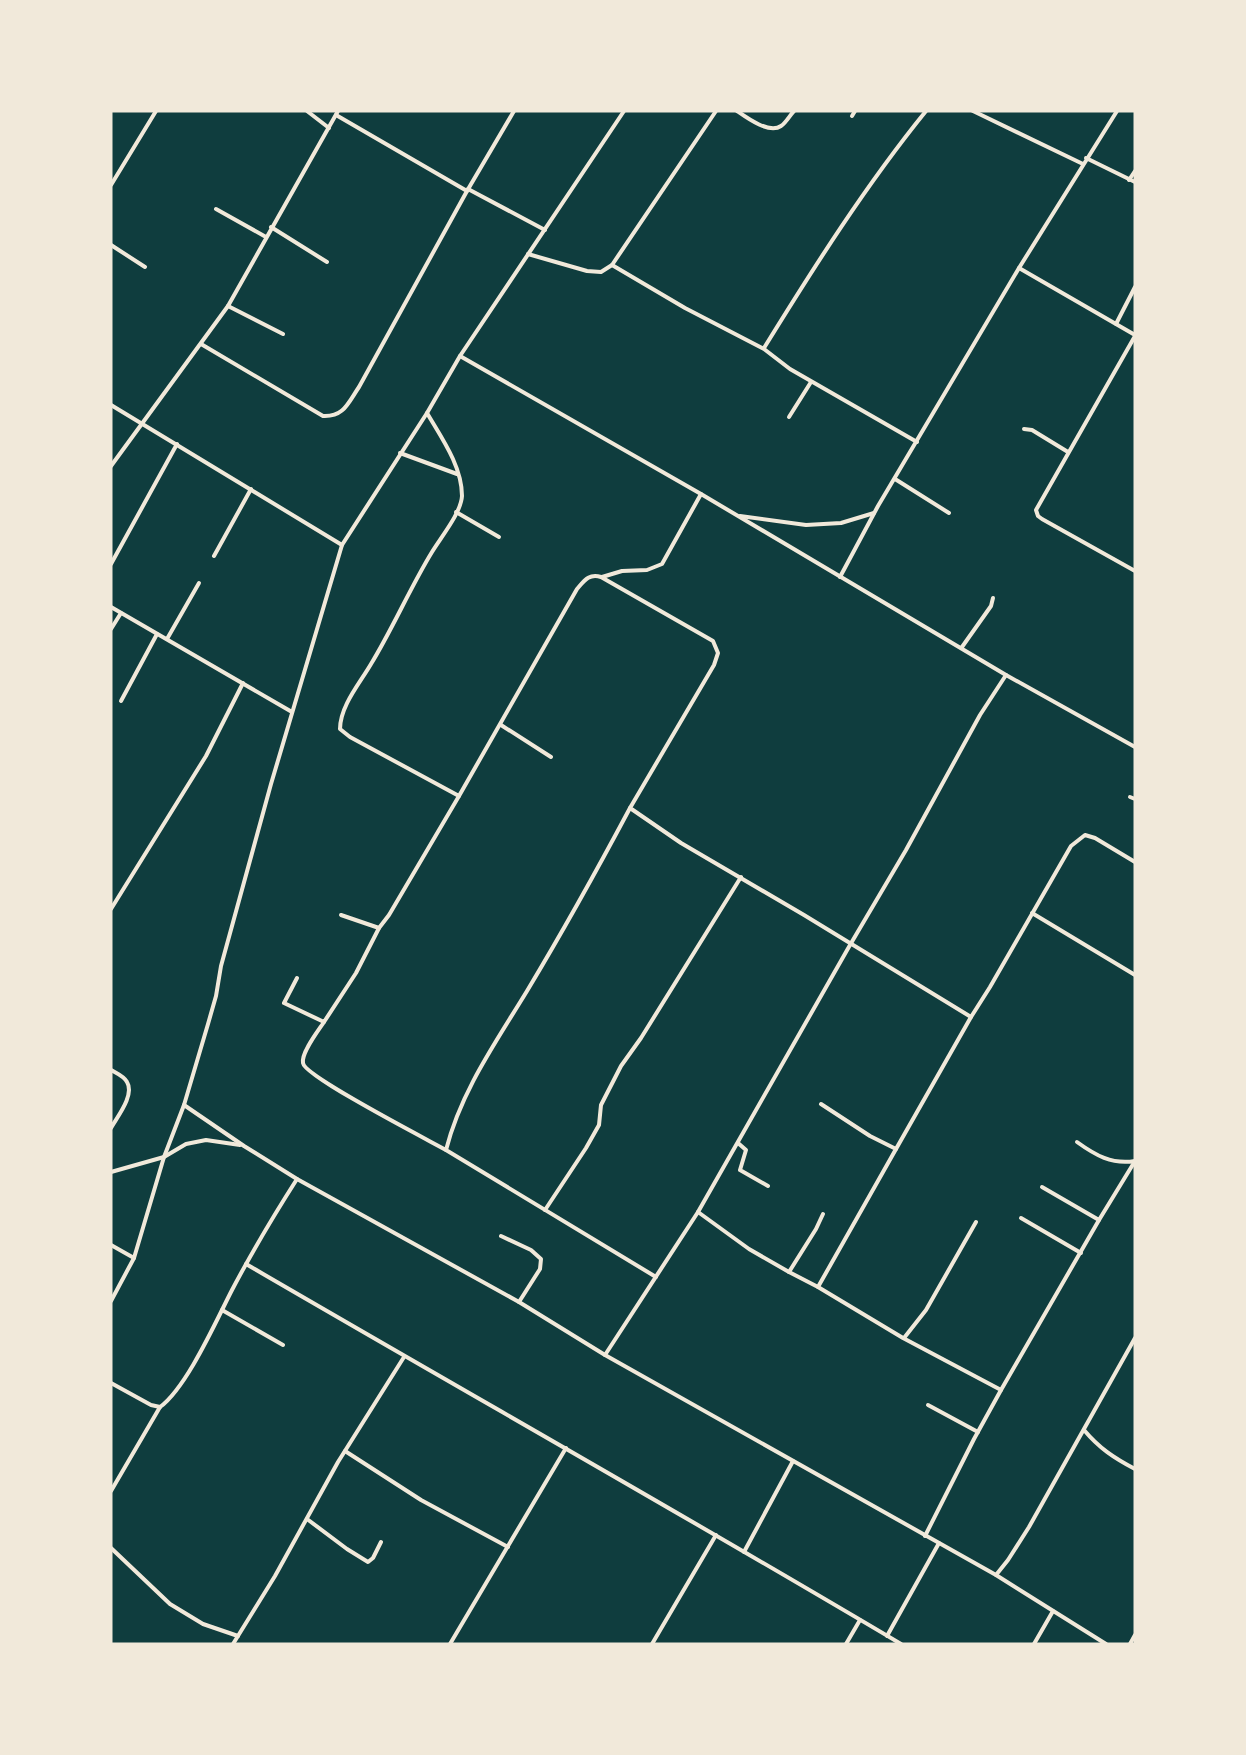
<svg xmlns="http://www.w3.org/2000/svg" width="1246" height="1755" font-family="Figtree,sans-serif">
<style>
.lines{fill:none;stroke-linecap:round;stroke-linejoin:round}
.minor{stroke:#f1e9da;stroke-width:4}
</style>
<rect width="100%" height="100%" fill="#0f3d3e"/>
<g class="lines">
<!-- minor -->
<g class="minor">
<path d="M307,111L329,128"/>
<path d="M737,111C747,118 769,134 781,126C786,123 790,115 794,111"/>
<path d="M973,111L1083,164"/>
<path d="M336,115L467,191"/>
<path d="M852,116L855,111"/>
<path d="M1086,158L1135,182"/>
<path d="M1129,180L1135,171"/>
<path d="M111,185L156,111"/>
<path d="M468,189L545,230"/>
<path d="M216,209L266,237"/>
<path d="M271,227L327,262"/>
<path d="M111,245L145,267"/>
<path d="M528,254L587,271L601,272L612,265L716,111"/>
<path d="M612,265L685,308L764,349L790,369L917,442"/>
<path d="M1019,268L1135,335"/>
<path d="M228,306L283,334"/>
<path d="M1116,324L1135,287"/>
<path d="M1135,336L1036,510L1038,516L1042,519L1135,571"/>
<path d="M201,344L323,416C344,417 348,403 359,387L467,191L514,111"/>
<path d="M764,348C814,267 866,185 926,111"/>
<path d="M460,356L701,494L1006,675L980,715L906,850L850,945L698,1212L605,1355"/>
<path d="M111,405L342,545"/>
<path d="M427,413C441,437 462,466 462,496C461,513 441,537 432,552C410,588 393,628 371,664C360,683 340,706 340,729L350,737L459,796L577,589C584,581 589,573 601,577L713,641L718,653L714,665L630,808L681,843L804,915L971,1017L896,1149"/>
<path d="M789,417L811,382"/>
<path d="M1024,429L1032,430L1068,452"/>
<path d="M400,453L457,474"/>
<path d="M111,466L228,306L338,111"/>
<path d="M895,479L949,513"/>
<path d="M456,512L499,537"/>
<path d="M740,516L806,525L841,523L874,513"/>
<path d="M214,556L251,489"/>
<path d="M111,564L177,444"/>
<path d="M602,577L622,571L647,570L662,564L701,494"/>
<path d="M840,577L878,506L1019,268L1117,111"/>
<path d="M111,607L292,712"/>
<path d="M111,629L121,613"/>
<path d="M167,639L199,583"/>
<path d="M962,647L991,606L993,598"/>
<path d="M1006,675L1135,747"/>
<path d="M121,701L157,634"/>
<path d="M501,725L551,757"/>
<path d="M1130,797L1135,799"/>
<path d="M630,808C597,870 563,931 527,991C496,1042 461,1091 446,1150L656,1277"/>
<path d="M111,909L206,756L243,683"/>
<path d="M1032,913L1135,975"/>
<path d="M341,915L379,928L389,915L459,796"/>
<path d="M297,978L284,1003L324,1022L356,973L379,928"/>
<path d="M971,1017L990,987L1071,846L1085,835L1095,838L1135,862"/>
<path d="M324,1022C318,1031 301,1053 303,1063C304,1076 428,1140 446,1150"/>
<path d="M111,1070C116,1073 124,1076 127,1082C135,1095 117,1117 111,1128"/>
<path d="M184,1105L244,1146L297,1179L519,1302L605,1355L996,1575L1106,1644"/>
<path d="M1077,1142C1095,1155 1112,1165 1135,1161"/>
<path d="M738,1143L746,1150L740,1170L768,1186"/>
<path d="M111,1172L164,1157L186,1144L206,1140L240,1145"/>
<path d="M1042,1187L1099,1220L1135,1161"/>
<path d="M545,1210L586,1148L599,1125L601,1105L621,1066L641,1038L741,877"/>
<path d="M698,1212L749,1249L789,1272L818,1287L903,1338L1001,1390L974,1439L925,1536"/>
<path d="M1021,1218L1081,1253"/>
<path d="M501,1236L531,1250L541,1259L540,1269L519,1302"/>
<path d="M111,1245L134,1258"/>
<path d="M246,1264C464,1391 684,1515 901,1644"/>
<path d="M789,1272L816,1229L823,1214"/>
<path d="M818,1287L896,1149L870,1136L821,1104"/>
<path d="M111,1301L134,1258L164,1157L184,1105L208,1024L216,996L221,966L271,784L342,545L427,413L460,356L624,111"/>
<path d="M222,1310L283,1345"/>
<path d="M904,1338L926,1310L976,1222"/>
<path d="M111,1383L151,1405L160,1407"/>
<path d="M1001,1390L1099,1220"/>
<path d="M928,1405L978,1432"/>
<path d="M1084,1430C1099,1448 1114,1458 1135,1469"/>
<path d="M345,1451L421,1500L508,1547"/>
<path d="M111,1491L160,1407C187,1387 216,1321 232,1290C252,1252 274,1215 297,1179"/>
<path d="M307,1519L347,1549L368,1562L373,1558L381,1542"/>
<path d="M111,1548L170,1604L203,1624L238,1636"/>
<path d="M744,1552L793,1461"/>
<path d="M996,1575L1008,1560L1029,1527L1135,1338"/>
<path d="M887,1636L939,1543"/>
<path d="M233,1644L275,1576L338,1462L404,1357"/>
<path d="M450,1644L566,1448"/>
<path d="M652,1644L716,1535"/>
<path d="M846,1644L860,1620"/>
<path d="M1034,1644L1053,1611"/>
<path d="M1130,1644L1135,1635"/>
</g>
</g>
<!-- border -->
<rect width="1246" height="1755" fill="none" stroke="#f1e9da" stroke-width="225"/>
</svg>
